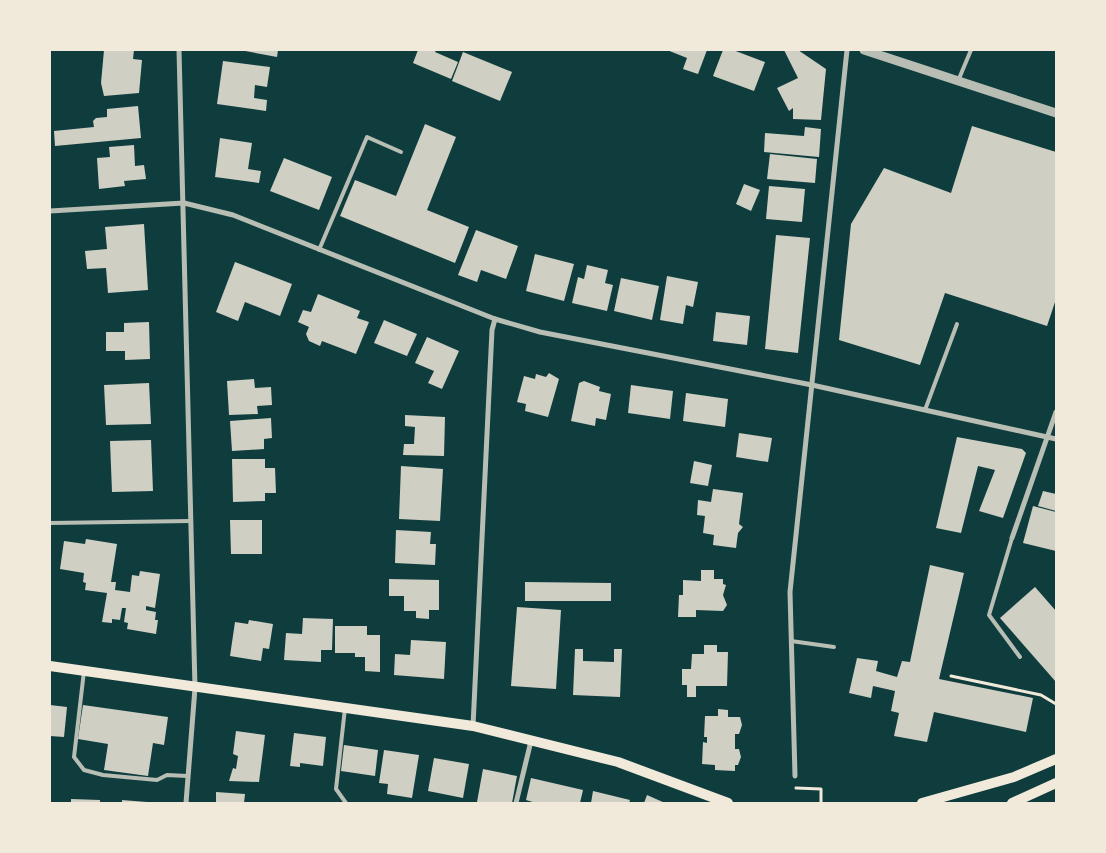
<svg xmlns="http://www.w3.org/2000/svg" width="1106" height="853" font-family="Manrope,sans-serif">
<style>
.building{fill:#cfcfc3}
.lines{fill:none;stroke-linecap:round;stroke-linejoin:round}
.path{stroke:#f1e9da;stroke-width:3}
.service{stroke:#b8beb3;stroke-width:4}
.minor{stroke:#b8beb3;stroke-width:5}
.tertiary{stroke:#b8beb3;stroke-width:9}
.secondary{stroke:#f1e9da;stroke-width:10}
</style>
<rect width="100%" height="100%" fill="#0f3d3e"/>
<!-- building -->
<g class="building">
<path d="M104,50H134L133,59L142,60L139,93L104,96L101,83Z"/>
<path d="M240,50H278L277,57Z"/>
<path d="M418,50H436L435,52L458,62L451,79L413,63Z"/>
<path d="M667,50H707L698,74L683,69L687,58Z"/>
<path d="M723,50H733L765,62L754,91L713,76Z"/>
<path d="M784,50H798L826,69L821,120L793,119V108L789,111L777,88L798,78Z"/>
<path d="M463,52L512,72L500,101L452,81Z"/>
<path d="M223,61L270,67L267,87L255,85L254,98L267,100L266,111L217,104Z"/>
<path d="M138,106L141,138L55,146L54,131L94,127L93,121L96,118L107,117V109Z"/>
<path d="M425,124L456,137L427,210L469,227L455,263L340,216L355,180L396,196Z"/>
<path d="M972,126L1056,152V299L1047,326L945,293L920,365L839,340L851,224L884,168L951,193Z"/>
<path d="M805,127L821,129L819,157L764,152L765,133L804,136Z"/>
<path d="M220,138L252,143L248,169L261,171L259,183L215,177Z"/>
<path d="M134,145L135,166L144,165L146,179L124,181L125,186L99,189L97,158L110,157L109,147Z"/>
<path d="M770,154L817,159L815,183L767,179Z"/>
<path d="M284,158L332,177L319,210L270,191Z"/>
<path d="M744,184L760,190L751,211L736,204Z"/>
<path d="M769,186L805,189L802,222L766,219Z"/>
<path d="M144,224L148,290L108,293L106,268L87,269L85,251L107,249L105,227Z"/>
<path d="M476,230L518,246L506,279L481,270L477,282L458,275Z"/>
<path d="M776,235L810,238L798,353L765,349Z"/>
<path d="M535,254L574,264L564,301L526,291Z"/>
<path d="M235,262L292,284L280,316L245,302L238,321L216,312Z"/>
<path d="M587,265L608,270L605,283L613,285L607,311L572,303L578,277L584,279Z"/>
<path d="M667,276L698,282L693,307L686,305L683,324L660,320Z"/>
<path d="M621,278L659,286L652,320L614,311Z"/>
<path d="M318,294L360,311L357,318L369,322L356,354L322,341L320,346L309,341L306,334L309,327L298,322L303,310L311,312Z"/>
<path d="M716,312L750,316L747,345L713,341Z"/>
<path d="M384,320L417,334L407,356L374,343Z"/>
<path d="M149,322L150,359L125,360V351H106V332H124V323Z"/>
<path d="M427,337L459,351L442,389L428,383L434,371L415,363Z"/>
<path d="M549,373L559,379L548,417L525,411L526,404L517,402L524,376L535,379L536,374L546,377Z"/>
<path d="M254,379L255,388L271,387L272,405L257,406L258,414L229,415L227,381Z"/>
<path d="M584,381L600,387L599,391L611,394L606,420L596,418L595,426L571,421L579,383Z"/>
<path d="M149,383L151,424L106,425L104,385Z"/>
<path d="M631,385L673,391L670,419L628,413Z"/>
<path d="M686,393L728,399L725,427L683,421Z"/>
<path d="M405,415L445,417L444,456L403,455L404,444H414L415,427L405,426Z"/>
<path d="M271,418L272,438L264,439V449L232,451L230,421Z"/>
<path d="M739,433L772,438L768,462L736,457Z"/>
<path d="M957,437L1022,449L1026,453L1003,518L979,511L995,470L978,466L961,533L936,528Z"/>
<path d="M151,440L153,491L112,492L110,441Z"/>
<path d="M232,459H265V468H275L276,493H265V501L233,502Z"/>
<path d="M694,461L712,465L708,486L690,483Z"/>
<path d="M401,466L443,469L440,521L399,519Z"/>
<path d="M713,489L743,493L739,524L743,527L738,533L736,548L713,545L714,535L703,533L705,516L697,515L698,500L711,502Z"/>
<path d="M1043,491L1056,494V511L1038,506Z"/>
<path d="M1033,506L1056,512V551L1023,543Z"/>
<path d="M230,520H262V554H231Z"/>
<path d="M396,530L431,532L430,544H436L435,565L395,563Z"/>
<path d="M86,539L117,544L111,582H116L115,590L130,592L132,575L139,576L140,571L160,574L155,608L146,606V610L156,612L155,620H158L156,634L127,629L128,623L124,622L126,608H122L120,620L112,619V623L102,622L107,593L85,590L86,583L83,582L84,573L60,569L64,541L85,544Z"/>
<path d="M930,565L964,573L939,679L1033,698L1026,732L934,712L927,742L894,736L899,713L891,711L895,691L873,686L871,698L849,693L857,658L878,661L876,671L897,677L902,661L910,662Z"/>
<path d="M701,570H714V579H723V584L726,585L723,595L727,605L723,611L696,610V617H678L679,595H683V580L701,581Z"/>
<path d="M389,579L439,580V610H429V619L416,618V611H404V596H389Z"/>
<path d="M525,582L611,583V601H525Z"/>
<path d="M1035,587L1056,611V682L1000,618Z"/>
<path d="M517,607L561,610L556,689L511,686Z"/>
<path d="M303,618L333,619L332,650H321V662L284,660L286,633L302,634Z"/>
<path d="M249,620L273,624L269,649L263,648L261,661L230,656L235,622L248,624Z"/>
<path d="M335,626H367V635H380V672L365,671V657H355V653H335Z"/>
<path d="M411,640L446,642L444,679L394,675L395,654L410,655Z"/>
<path d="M704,645H717V652H728L727,686H696V697H687V685H682V669H691L692,654H704Z"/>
<path d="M575,649H583V661L614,662V649H622L620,697L573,695Z"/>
<path d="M50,705L67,707L64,737L50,736Z"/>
<path d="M83,705L168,717L164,745L153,743L148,776L104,770L108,744L78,739Z"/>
<path d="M718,709L728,710V717H740L742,725L739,734H735V749H739L741,757L738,765H735V771L715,770V765L702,764L703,742L707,743V737H704L705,716H718Z"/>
<path d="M236,731L265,735L259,782L229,781L233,768L236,769L238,756L233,754Z"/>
<path d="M294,733L326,737L323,766L300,763V767L290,766Z"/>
<path d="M344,745L378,750L375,776L341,771Z"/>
<path d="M384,750L419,755L412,798L387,794L388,784L379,783Z"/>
<path d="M434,758L469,764L463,798L428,791Z"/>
<path d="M483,769L517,776L512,803L477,802Z"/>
<path d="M531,778L583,790L580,803H536L526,800Z"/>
<path d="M593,791L630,800L629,803H591Z"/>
<path d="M216,792L245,794L244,803H216Z"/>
<path d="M647,795L665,803H644Z"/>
<path d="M71,799L100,800V803H71Z"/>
<path d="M122,800L147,802V803H122Z"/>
</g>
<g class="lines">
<!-- path -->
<g class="path">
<path d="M951,676L1041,695L1056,704"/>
<path d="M796,788L821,789V803"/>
</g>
<!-- service -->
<g class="service">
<path d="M958,81L971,50"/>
<path d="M319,250L367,137L401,152"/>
<path d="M925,410L957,324"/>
<path d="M50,523L191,521"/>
<path d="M1012,538L989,615L1020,657"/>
<path d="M791,641L834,647"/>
<path d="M84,671L74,757L84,770L103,775L157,780L167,775L187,776"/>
<path d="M345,708L336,789L346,803"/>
</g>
<!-- minor -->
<g class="minor">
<path d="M179,50L195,688L186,803"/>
<path d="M50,211L184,203L233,215L495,319L540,332L812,385L1056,439"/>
<path d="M1012,538L1056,412"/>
<path d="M473,726L492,330L495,319"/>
<path d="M795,776L790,592L847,50"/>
<path d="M516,803L531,741"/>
</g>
<!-- tertiary -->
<path class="tertiary" d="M864,50L1056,113"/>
<!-- secondary -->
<g class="secondary">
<path d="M50,666L473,726L618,762L728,803"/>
<path d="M922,803L1014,777L1056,759"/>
<path d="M1012,803L1056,783"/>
</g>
</g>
<!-- border -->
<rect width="1106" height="853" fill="none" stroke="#f1e9da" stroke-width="102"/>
</svg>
